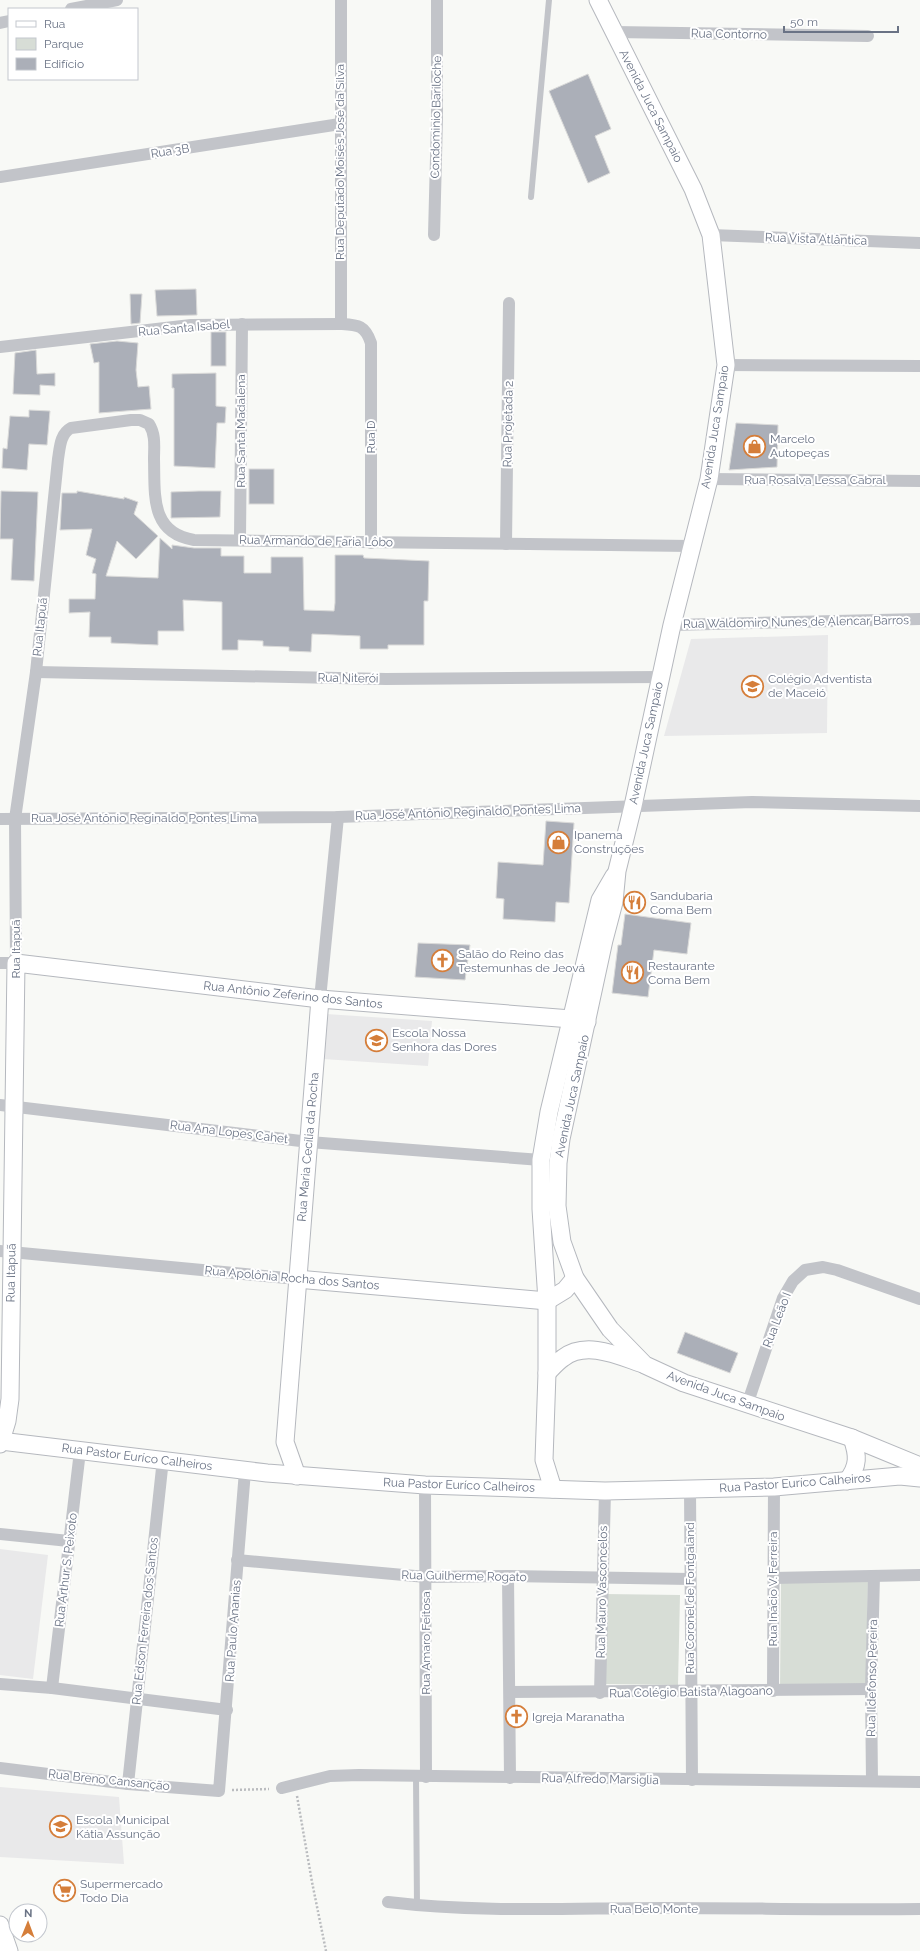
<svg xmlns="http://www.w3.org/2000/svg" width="920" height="1951" font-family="Raleway,sans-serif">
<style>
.built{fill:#e9e9ea}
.green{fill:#d7ddd6}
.building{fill:#abafb8;stroke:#dadad9}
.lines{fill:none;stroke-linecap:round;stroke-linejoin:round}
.secondary-casing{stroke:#b5b8be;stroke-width:19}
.path{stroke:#babcbf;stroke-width:2.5;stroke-dasharray:2 2;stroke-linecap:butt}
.lane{stroke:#c2c4c9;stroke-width:6}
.street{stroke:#c2c4c9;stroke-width:12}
.secondary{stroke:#fff;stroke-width:17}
.labels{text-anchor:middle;stroke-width:4;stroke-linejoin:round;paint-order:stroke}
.street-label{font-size:12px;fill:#6a7385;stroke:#fff}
.poi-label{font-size:12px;fill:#6a7385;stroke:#fff;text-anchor:start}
</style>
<rect width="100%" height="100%" fill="#f8f9f6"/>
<!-- built -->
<g class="built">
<path d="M828,635L827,733L664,736L691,639Z"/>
<path d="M326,1014L432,1021L428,1066L323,1059Z"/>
<path d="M0,1549L48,1555L33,1679L0,1675Z"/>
<path d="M0,1787L119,1797L124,1864L0,1857Z"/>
</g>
<!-- green -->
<g class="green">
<path d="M781,1581L868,1582L866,1688L780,1687Z"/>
<path d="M605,1594L680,1595L678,1685L604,1684Z"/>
</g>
<!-- building -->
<g class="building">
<path d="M588,74L611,129L595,136L610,173L588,183L549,91Z"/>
<path d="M196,289L197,315L157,316L155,290Z"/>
<path d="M130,294H142L140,323L131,324Z"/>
<rect x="211" y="332" width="15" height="34"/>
<path d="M117,341L138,343L136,370L138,387L149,386L151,409L99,413V362L94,363L90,344Z"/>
<path d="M36,350L37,374L55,373V386L40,385V395L13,394L15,353Z"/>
<path d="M216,373V406L226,407L225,423H217L215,468L174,466V388H172V374Z"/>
<path d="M29,410L50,411L47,445L29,444L27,470L2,468L3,448L7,449L10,416L29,417Z"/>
<path d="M736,423L778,425L777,467L729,470Z"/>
<rect x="249" y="469" width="25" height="35"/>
<path d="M1,491L38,492L34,581L11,580L13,539H0Z"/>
<path d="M77,491L124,499V497L138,502L134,514L158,536L136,559L117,541L106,576L158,578L160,538L172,549V545L194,548H221V556H244V573H271V557H303L304,610L334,611L335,603V555H363L364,558L429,561L428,601H424V645H388V649H360V636L312,634L311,652L289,651V647L263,646V641L238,640V650H222V602L183,600L184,631H158V645L111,643V637H89L90,612L69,613V599H95L96,574L92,573L96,559L86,555L92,529L60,530L62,493H77Z"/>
<path d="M199,491H221L220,517L171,518V492Z"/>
<path d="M546,821L574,823L569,903L556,902L555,922L503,919L504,899L496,898L498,862L543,865Z"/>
<path d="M625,914L691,923L687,954L654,950L648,997L612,993L618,945H621Z"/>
<path d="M418,943L470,945L465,980L415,977Z"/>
<path d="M685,1332L738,1353L730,1373L677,1353Z"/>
</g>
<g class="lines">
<defs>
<g id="secondary">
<path d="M598,0L693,189L711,235L726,365L709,479L672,625L633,806L617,871L614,902L604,940L561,1139L558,1163L557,1206L562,1242L575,1278L610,1329L645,1365L684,1383L852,1438L920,1466"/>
<path d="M297,1279L547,1301L565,1290L575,1278"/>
<path d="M547,1373C552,1368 557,1362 563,1358C586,1340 619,1356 643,1364"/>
<path d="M0,1441L267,1473L425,1485L605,1491L774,1487L900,1476L920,1478"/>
<path d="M0,1444L7,1421L10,1399L16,963L320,999L571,1019L587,1022"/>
<path d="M297,1476L285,1442L320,999"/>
<path d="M847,1481C859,1466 858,1455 852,1438"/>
<path d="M553,1489L544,1460L547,1373V1301L541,1209V1160L549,1112L600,900L614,876"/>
<path d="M0,1925L9,1951"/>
</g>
</defs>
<!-- secondary casing -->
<use href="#secondary" class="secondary-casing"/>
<!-- path -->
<g class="path">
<path d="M232,1790L269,1789"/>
<path d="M297,1796L312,1882L326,1951"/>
</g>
<!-- lane -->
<g class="lane">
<path d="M531,197L549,0"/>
<path d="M416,1776L417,1906"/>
</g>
<!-- street -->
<g class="street">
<path d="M341,0V324"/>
<path d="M71,9L117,0"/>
<path d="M0,23L9,21"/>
<path d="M614,32L868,36"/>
<path d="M0,177L340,124"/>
<path d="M434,235L437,119V0"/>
<path d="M711,235L920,243"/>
<path d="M0,347L191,325L341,324C358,325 365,325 371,343V543"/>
<path d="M726,365L920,366"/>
<path d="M709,479L920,481"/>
<path d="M240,539L242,324"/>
<path d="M506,544L509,303"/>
<path d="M672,625L920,619"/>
<path d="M36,672L386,679L660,677"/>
<path d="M0,819L338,817L752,802L920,806"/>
<path d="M0,963H16L15,819L36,672L58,459C60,447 60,434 71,428L131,420H140L149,424C156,435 154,447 154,459C155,495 150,533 194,540L691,546"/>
<path d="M320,999L338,817"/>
<path d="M0,1105L309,1142L541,1160"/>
<path d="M0,1251L297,1279"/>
<path d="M747,1405L783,1298L793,1281L805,1270L823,1267L837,1270L920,1299"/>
<path d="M425,1485L426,1777"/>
<path d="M690,1489L692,1780"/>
<path d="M0,1534L69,1541"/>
<path d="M237,1560L426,1577L508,1576L690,1579"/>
<path d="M508,1576L510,1778"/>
<path d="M773,1578L920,1575"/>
<path d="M0,1684L52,1688L227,1710"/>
<path d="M52,1688L80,1451"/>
<path d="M773,1691L774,1487"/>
<path d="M510,1692L871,1689"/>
<path d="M600,1693L605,1491"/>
<path d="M0,1768L128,1784L219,1791L245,1471"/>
<path d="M872,1781L871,1689L874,1576"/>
<path d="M128,1784L163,1459"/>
<path d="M282,1788L330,1776L359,1775L920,1782"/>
<path d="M388,1902C480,1913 571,1908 663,1908C749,1908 834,1910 920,1909"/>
</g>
<!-- secondary -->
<use href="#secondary" class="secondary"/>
</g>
<!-- icons -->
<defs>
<symbol id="shop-ring" viewBox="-11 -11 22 22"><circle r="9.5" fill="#fff" stroke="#d57e3a" stroke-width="1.5"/><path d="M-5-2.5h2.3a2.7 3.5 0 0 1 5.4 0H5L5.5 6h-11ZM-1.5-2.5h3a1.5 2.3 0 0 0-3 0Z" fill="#d57e3a"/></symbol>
<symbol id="school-ring" viewBox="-11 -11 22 22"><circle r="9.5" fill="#fff" stroke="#d57e3a" stroke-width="1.5"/><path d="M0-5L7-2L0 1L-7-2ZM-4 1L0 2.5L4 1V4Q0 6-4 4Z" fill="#d57e3a"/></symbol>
<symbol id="restaurant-ring" viewBox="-11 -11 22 22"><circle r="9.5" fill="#fff" stroke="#d57e3a" stroke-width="1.5"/><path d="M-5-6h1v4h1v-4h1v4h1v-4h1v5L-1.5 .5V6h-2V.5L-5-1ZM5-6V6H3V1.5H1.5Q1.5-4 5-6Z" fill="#d57e3a"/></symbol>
<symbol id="church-ring" viewBox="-11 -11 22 22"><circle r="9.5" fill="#fff" stroke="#d57e3a" stroke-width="1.5"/><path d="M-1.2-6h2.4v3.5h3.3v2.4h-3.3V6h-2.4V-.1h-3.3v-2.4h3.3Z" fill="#d57e3a"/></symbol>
<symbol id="supermarket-ring" viewBox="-11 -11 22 22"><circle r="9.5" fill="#fff" stroke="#d57e3a" stroke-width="1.5"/><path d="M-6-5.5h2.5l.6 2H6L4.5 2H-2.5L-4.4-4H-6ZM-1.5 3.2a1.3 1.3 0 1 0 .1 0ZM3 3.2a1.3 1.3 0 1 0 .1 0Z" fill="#d57e3a"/></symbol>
</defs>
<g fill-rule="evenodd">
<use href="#shop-ring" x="742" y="434" width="25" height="25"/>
<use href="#school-ring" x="740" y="674" width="25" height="25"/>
<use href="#shop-ring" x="546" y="830" width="25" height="25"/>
<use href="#restaurant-ring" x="622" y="890" width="25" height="25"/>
<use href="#church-ring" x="430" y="948" width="25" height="25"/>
<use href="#restaurant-ring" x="620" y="960" width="25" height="25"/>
<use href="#school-ring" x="364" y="1028" width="25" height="25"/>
<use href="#church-ring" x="504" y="1704" width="25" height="25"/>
<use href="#school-ring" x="48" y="1814" width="25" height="25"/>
<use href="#supermarket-ring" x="52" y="1878" width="25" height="25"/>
</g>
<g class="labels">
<!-- street labels -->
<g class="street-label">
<text transform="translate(729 34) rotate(1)" y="4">Rua Contorno</text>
<text transform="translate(651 106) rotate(63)" y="4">Avenida Juca Sampaio</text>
<text transform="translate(436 117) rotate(-89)" y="4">Condominio Bariloche</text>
<text transform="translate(170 151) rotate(-9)" y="4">Rua 3B</text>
<text transform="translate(340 162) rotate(-90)" y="4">Rua Deputado Moisés José da Silva</text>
<text transform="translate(816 239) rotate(2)" y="4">Rua Vista Atlântica</text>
<text transform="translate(184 328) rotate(-5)" y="4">Rua Santa Isabel</text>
<text transform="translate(508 424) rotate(-89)" y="4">Rua Projetada 2</text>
<text transform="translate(715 427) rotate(-81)" y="4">Avenida Juca Sampaio</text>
<text transform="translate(241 431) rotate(-90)" y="4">Rua Santa Madalena</text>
<text transform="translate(371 437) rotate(-90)" y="4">Rua D</text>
<text x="815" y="484">Rua Rosalva Lessa Cabral</text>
<text transform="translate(316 541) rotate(1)" y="4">Rua Armando de Faria Lôbo</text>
<text transform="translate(796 622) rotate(-1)" y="4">Rua Waldomiro Nunes de Alencar Barros</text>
<text transform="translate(40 627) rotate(-84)" y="4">Rua Itapuã</text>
<text transform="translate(348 678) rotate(1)" y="4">Rua Niterói</text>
<text transform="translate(646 743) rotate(-78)" y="4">Avenida Juca Sampaio</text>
<text transform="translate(468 812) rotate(-2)" y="4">Rua José Antônio Reginaldo Pontes Lima</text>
<text x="144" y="822">Rua José Antônio Reginaldo Pontes Lima</text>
<text transform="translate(16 949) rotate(-90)" y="4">Rua Itapuã</text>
<text transform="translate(293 995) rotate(6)" y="4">Rua Antônio Zeferino dos Santos</text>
<text transform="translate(572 1096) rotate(-78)" y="4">Avenida Juca Sampaio</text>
<text transform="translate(229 1132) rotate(7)" y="4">Rua Ana Lopes Cahet</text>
<text transform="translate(308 1147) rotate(-85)" y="4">Rua Maria Cecília da Rocha</text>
<text transform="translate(11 1273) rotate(-89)" y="4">Rua Itapuã</text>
<text transform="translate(292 1278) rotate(5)" y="4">Rua Apolônia Rocha dos Santos</text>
<text transform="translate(777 1320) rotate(-69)" y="4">Rua Leão I</text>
<text transform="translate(726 1396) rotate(20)" y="4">Avenida Juca Sampaio</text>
<text transform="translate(137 1457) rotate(7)" y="4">Rua Pastor Euríco Calheiros</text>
<text transform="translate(795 1483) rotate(-4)" y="4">Rua Pastor Euríco Calheiros</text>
<text transform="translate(459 1485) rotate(2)" y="4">Rua Pastor Euríco Calheiros</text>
<text transform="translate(66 1570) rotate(-83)" y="4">Rua Arthur S. Peixoto</text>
<text transform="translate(464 1576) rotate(1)" y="4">Rua Guilherme Rogato</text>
<text transform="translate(773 1589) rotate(-90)" y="4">Rua Inácio V. Ferreira</text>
<text transform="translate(602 1592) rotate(-89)" y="4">Rua Mauro Vasconcelos</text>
<text transform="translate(690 1598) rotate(-90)" y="4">Rua Coronel de Fontgaland</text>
<text transform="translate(145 1621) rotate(-84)" y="4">Rua Edson Ferreira dos Santos</text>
<text transform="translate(233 1631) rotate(-86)" y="4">Rua Paulo Ananias</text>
<text transform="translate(426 1643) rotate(-90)" y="4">Rua Amaro Feitosa</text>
<text transform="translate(872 1678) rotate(-89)" y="4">Rua Ildefonso Pereira</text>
<text transform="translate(691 1692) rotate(-1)" y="4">Rua Colégio Batista Alagoano</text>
<text transform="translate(600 1779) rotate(1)" y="4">Rua Alfredo Marsiglia</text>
<text transform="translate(109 1780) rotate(6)" y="4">Rua Breno Cansanção</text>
<text x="654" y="1913">Rua Belo Monte</text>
</g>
<!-- poi labels -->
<g class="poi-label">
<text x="770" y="443">Marcelo<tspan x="770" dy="14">Autopeças</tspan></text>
<text x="768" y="683">Colégio Adventista<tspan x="768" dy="14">de Maceió</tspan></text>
<text x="574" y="839">Ipanema<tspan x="574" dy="14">Construções</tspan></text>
<text x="650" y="900">Sandubaria<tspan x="650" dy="14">Coma Bem</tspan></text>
<text x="458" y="958">Salão do Reino das<tspan x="458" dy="14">Testemunhas de Jeová</tspan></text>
<text x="648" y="970">Restaurante<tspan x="648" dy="14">Coma Bem</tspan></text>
<text x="392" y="1037">Escola Nossa<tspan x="392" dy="14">Senhora das Dores</tspan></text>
<text x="532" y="1721">Igreja Maranatha</text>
<text x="76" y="1824">Escola Municipal<tspan x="76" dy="14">Kátia Assunção</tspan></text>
<text x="80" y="1888">Supermercado<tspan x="80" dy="14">Todo Dia</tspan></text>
</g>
</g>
<!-- legend -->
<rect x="8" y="8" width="130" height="72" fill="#ffffff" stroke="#c3c7ce"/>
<rect x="16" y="21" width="20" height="6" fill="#ffffff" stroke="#c3c7ce"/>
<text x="44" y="28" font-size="12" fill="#6a7385">Rua</text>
<rect x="16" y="38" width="20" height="12" fill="#d7ddd6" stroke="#c3c7ce"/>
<text x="44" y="48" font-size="12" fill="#6a7385">Parque</text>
<rect x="16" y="58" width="20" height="12" fill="#abafb8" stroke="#c3c7ce"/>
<text x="44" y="68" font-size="12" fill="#6a7385">Edifício</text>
<!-- north arrow -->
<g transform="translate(28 1923) rotate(1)"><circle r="19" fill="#ffffff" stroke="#c3c7ce"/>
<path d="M0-3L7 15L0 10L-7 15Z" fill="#d57e3a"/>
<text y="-6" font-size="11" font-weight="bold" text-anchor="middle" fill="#6a7385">N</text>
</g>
<!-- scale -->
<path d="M784 26v6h114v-6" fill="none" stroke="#6a7385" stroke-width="2"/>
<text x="790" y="26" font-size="12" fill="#6a7385" stroke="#ffffff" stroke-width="3" paint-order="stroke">50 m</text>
</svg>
